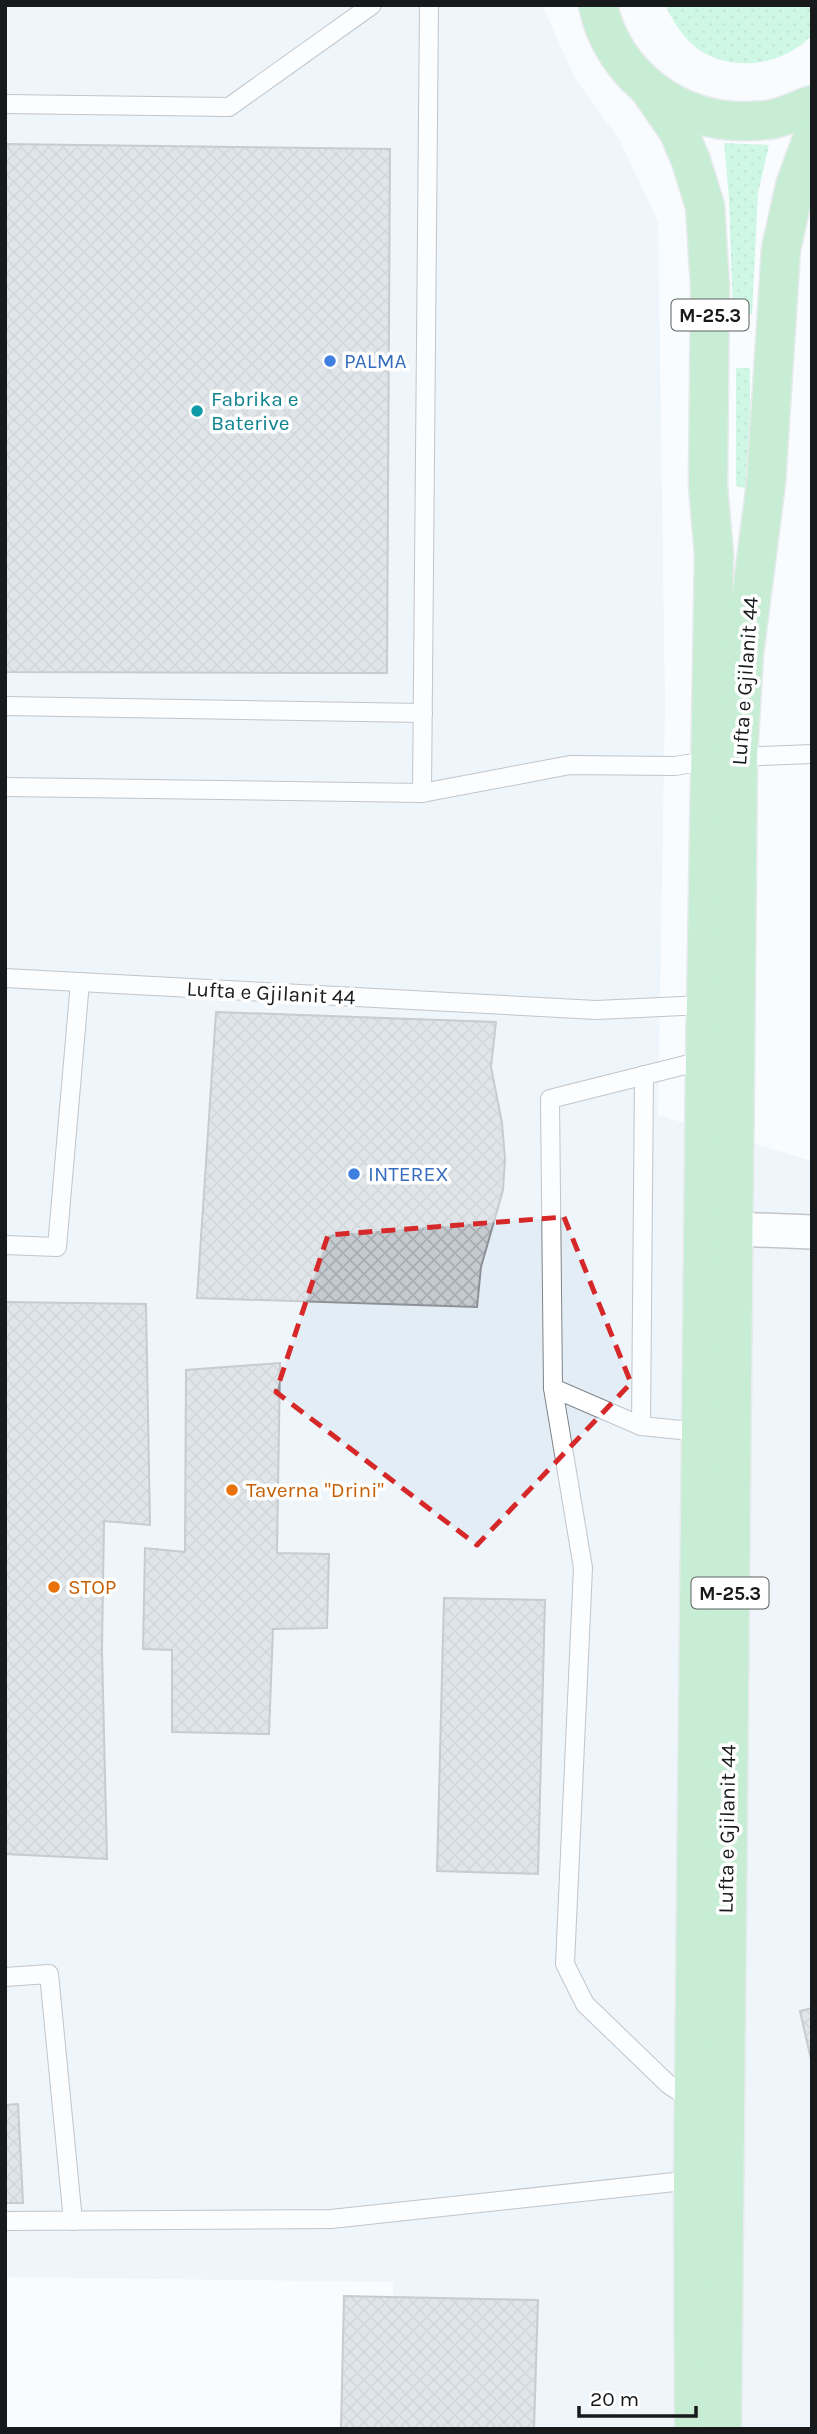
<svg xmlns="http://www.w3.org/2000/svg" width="817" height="2434" font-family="Karla,sans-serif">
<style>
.built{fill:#e3edf5}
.grass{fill:url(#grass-dots)}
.building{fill:url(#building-cross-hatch);stroke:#8c9297;stroke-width:2}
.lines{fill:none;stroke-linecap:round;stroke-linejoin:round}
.service-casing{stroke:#7f8589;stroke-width:20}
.minor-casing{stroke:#7f8589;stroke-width:36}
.primary-casing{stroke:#d5d6d6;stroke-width:41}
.service{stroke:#fff;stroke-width:18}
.minor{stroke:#fff;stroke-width:33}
.primary{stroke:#8cdca2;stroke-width:38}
.marked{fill:none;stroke:#d62828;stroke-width:5;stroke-dasharray:14 9;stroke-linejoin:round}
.shop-dot{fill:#3f7fe0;stroke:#fff;stroke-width:2.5}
.culture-dot{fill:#0f9aa8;stroke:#fff;stroke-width:2.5}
.food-dot{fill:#e8710a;stroke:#fff;stroke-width:2.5}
.labels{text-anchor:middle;stroke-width:7;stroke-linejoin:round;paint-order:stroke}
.shield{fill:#fff;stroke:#5d5e5f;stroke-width:2}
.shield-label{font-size:19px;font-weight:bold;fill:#17191b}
.shop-label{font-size:21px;fill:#366cbe;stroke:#fff;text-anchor:start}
.culture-label{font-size:21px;fill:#0d838f;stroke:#fff;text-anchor:start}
.street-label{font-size:21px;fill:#17191b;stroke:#fff}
.food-label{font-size:21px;fill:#c56008;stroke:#fff;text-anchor:start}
</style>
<defs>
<pattern id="grass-dots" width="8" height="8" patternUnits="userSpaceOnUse" patternTransform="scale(1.75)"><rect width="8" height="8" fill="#9df2c5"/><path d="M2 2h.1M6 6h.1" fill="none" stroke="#86cfa9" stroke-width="1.8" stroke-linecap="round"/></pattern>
<pattern id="building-cross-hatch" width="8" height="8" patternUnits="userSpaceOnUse" patternTransform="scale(1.75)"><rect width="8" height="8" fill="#c4cacf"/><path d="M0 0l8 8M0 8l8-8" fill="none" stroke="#a8adb1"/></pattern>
</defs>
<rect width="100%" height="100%" fill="#f8fcff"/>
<!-- built -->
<path class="built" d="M5,5H542L576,80L619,139L658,221L665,705L658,1115L812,1161V2429H391L393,2282L5,2277Z"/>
<!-- grass -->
<g class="grass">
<path d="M665,5H812V35C783,67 726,74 693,45C680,33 673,21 665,5Z"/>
<path d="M724,143L769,145L758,193L752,314H733L729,198Z"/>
<path d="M736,368H750V489L736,486Z"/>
</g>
<!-- building -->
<g class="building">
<path d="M5,144L390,149L387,673L5,672Z"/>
<path d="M216,1012L496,1022L491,1067L502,1123L505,1159L503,1190L481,1267L477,1307L197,1298Z"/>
<path d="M5,1302L146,1304L150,1525L104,1521L102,1650L107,1859L5,1854Z"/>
<path d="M280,1363L277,1553L329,1554L327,1628L273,1629L269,1734L172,1732V1650L143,1649L145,1548L185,1552L186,1370Z"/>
<path d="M444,1598L545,1600L538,1874L437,1871Z"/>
<path d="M812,2008V2064L800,2011Z"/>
<path d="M18,2104L23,2203H5V2105Z"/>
<path d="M344,2296L538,2300L534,2429H341Z"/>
</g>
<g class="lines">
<defs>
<g id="service">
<path d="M5,104L229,107L372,5"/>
<path d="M5,706L423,713"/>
<path d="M738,757L812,754"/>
<path d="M5,787L422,793L570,765L675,766L711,760"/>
<path d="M422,793L429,5"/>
<path d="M5,978L596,1010L705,1005"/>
<path d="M5,1245L57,1247L80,982"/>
<path d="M553,1388L641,1426L701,1432"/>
<path d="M641,1426L644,1075"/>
<path d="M5,1977L49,1974L73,2221"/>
<path d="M694,2101L669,2085L585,2004L565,1964L583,1568L553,1388L550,1099L705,1060"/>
<path d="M5,2221L331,2219L693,2180"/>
</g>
<path id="minor" d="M733,1229L812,1232"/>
<g id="primary">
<path d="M598,5C612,75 679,125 750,121C759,120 769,121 777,118C789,115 800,109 812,105"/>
<path d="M650,90L678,130L691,161L705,206L710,286L708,485L714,555L705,1060L693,2180L694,2429"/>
<path d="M722,2429L738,757L744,654L766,483L781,249L795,186L812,139"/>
</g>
</defs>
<!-- service casing -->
<use href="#service" class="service-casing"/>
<!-- minor casing -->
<use href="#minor" class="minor-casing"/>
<!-- primary casing -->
<use href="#primary" class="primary-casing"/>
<!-- service -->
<use href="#service" class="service"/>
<!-- minor -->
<use href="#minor" class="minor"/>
<!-- primary -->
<use href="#primary" class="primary"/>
</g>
<!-- marked area -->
<path d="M0 0H817V2434H0ZM564,1217L631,1383L477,1545L276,1392L328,1235Z" fill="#f8fcff" fill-opacity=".55" fill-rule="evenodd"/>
<path class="marked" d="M564,1217L631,1383L477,1545L276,1392L328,1235Z"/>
<!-- markers -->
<g class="shop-dot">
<circle cx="330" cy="361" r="7"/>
<circle cx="354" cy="1174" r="7"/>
</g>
<circle class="culture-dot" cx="197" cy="411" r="7"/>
<g class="food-dot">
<circle cx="232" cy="1490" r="7"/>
<circle cx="54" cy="1587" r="7"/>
</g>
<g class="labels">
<!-- shield labels -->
<g class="shield">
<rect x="671.5" y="299.5" width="77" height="31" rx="5"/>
<rect x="691.5" y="1577.5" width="77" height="31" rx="5"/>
</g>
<g class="shield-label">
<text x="710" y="322">M-25.3</text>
<text x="730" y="1600">M-25.3</text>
</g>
<!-- shop labels -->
<g class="shop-label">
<text x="344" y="368">PALMA</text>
<text x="368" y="1181">INTEREX</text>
</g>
<!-- culture labels -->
<g class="culture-label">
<text x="211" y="406">Fabrika e<tspan x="211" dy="24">Baterive</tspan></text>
</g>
<!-- street labels -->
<g class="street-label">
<text transform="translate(745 681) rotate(-86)" y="7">Lufta e Gjilanit 44</text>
<text transform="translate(271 993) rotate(3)" y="7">Lufta e Gjilanit 44</text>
<text transform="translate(727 1829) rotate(-89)" y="7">Lufta e Gjilanit 44</text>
</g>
<!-- food labels -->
<g class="food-label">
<text x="246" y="1497">Taverna "Drini"</text>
<text x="68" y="1594">STOP</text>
</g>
</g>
<!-- border -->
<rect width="817" height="2434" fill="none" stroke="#17191b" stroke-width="14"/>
<!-- scale -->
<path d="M579 2406v10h117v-10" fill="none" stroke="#17191b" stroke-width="3.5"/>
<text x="590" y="2406" font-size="21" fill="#17191b" stroke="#ffffff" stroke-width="5" paint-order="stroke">20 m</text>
</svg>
